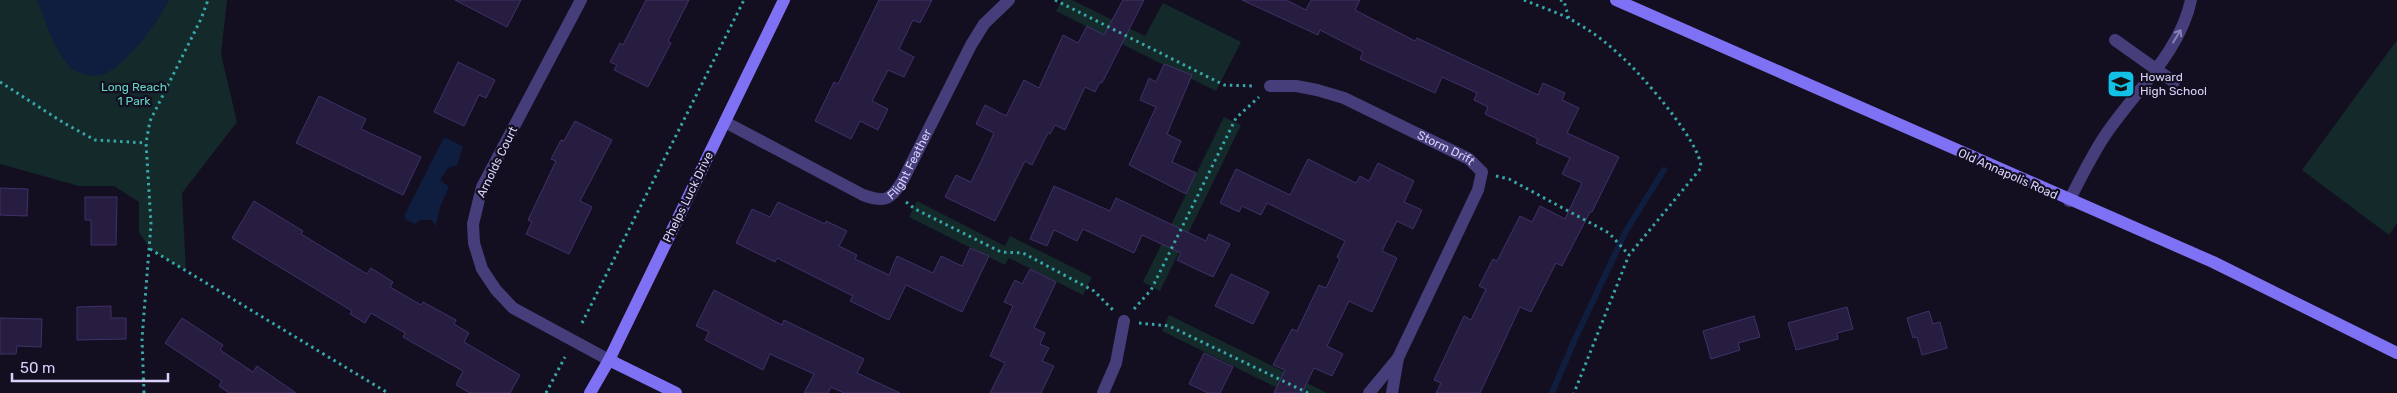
<svg xmlns="http://www.w3.org/2000/svg" width="2397" height="393" font-family="Rubik,sans-serif">
<style>
.green{fill:#13292a}
.water{fill:#0f1d3f}
.lines{fill:none;stroke-linecap:round;stroke-linejoin:round}
.stream{stroke:#0f1d3f;stroke-width:6}
.building{fill:#271d40;stroke:#40316a}
.path{stroke:#38a7a9;stroke-width:3;stroke-dasharray:2.5 4;stroke-linecap:butt}
.lane{stroke:#453e7b;stroke-width:12}
.street{stroke:#453e7b;stroke-width:12}
.secondary{stroke:#7f71f3;stroke-width:12}
.oneway{stroke:#8881b5}
.labels{text-anchor:middle;stroke-width:4.5;stroke-linejoin:round;paint-order:stroke}
.poi-label{font-size:12px;fill:#dad2fb;stroke:#130f20;text-anchor:start}
.park-label{font-size:12px;fill:#64d5c2;stroke:#130f20}
.street-label{font-size:12px;fill:#dad2fb;stroke:#130f20}
</style>
<rect width="100%" height="100%" fill="#130f20"/>
<!-- green -->
<g class="green">
<path d="M0,0H227L221,54L237,122L182,193L186,271L150,249L139,232V202L114,186H79L0,164Z"/>
<path d="M1062,0H1072L1145,36L1163,3L1241,42L1216,91L1056,11Z"/>
<path d="M2397,40V223L2389,235L2302,170Z"/>
<path d="M1224,117L1241,125L1160,291L1143,282Z"/>
<path d="M917,201L1005,246L1010,236L1092,277L1083,295L1009,258L1005,265L909,217Z"/>
<path d="M1169,315L1327,393H1288L1162,331Z"/>
</g>
<!-- water -->
<g class="water">
<path d="M37,0H169C159,21 126,66 104,74C95,77 87,76 78,72C75,70 71,69 69,66C53,48 46,22 37,0Z"/>
<path d="M447,138L463,147L457,165L448,168L440,180L449,187L440,207L436,226L431,220H421L415,224L405,219V214L443,139Z"/>
</g>
<g class="lines">
<!-- stream -->
<path class="stream" d="M1552,393L1575,339L1626,231L1664,170"/>
</g>
<!-- building -->
<g class="building">
<path d="M455,0H521L507,27Z"/>
<path d="M646,0H689L668,41L671,43L648,87L614,70L617,65L610,62L620,43L623,45Z"/>
<path d="M879,0H932L920,23L913,20L899,49L914,57L904,77L888,70L872,101L888,109L878,130L860,121L851,139L815,121L834,82L838,84Z"/>
<path d="M1123,0H1144L1102,83L1100,82L1095,92L1085,87L1065,130L1055,125L1050,134L1048,133L1032,165L1025,161L995,221L945,197L956,175L971,182L986,151L994,133L976,124L985,105L1006,116L1024,80L1039,88L1063,35L1078,43L1087,26L1104,35Z"/>
<path d="M1242,0H1286L1306,10L1311,0H1360L1355,10L1415,41L1417,38L1538,95L1543,83L1565,93L1562,100L1579,108L1567,133L1619,157L1592,212H1590L1562,266L1556,263L1531,312L1520,307L1480,393H1436L1441,383L1434,380L1464,316L1471,320L1486,289L1479,286L1493,259L1497,261L1520,216L1532,222L1540,206L1565,219L1582,183L1562,174L1570,158L1536,143L1538,139L1485,114L1488,107L1474,100L1477,93L1442,77L1435,93L1360,59L1363,52L1320,30L1318,35Z"/>
<path d="M458,62L495,80L486,98L479,95L464,126L434,112Z"/>
<path d="M1164,64L1192,75L1167,134L1181,141L1172,162L1196,173L1186,194L1129,165L1156,107L1140,100L1149,78L1156,82Z"/>
<path d="M319,96L366,119L361,129L421,157L403,195L296,143Z"/>
<path d="M575,121L612,140L580,201L592,207L569,254L526,234L532,222L528,220L556,161L551,159L561,140L564,141Z"/>
<path d="M1308,159L1356,183L1360,176L1369,181L1378,163L1414,181L1404,202L1422,210L1413,229L1397,221L1382,251L1397,258L1372,312L1349,301L1327,346L1343,354L1332,376L1314,368L1302,393H1274L1285,370L1273,365L1292,329L1297,331L1319,285L1326,288L1340,259L1337,257L1345,241L1267,203L1261,215L1242,206L1239,212L1220,203L1236,169L1290,195Z"/>
<path d="M1054,186L1110,211L1116,198L1206,241L1209,234L1230,244L1213,277L1177,260L1181,253L1142,235L1134,253L1083,229L1077,241L1054,230L1047,246L1030,239Z"/>
<path d="M0,188L28,189L27,216L0,215Z"/>
<path d="M85,197H117L116,245H91V220H85Z"/>
<path d="M254,201L303,231L301,234L367,274L371,268L393,282L390,287L421,305L423,302L456,320L454,324L469,333L464,342L520,375L510,393H470L456,385L463,371L403,337L405,333L371,313L365,323L350,314L352,311L232,238Z"/>
<path d="M778,202L825,224L826,221L847,231L839,246L857,255L855,259L889,275L897,256L933,273L941,256L962,266L970,248L989,256L962,312L906,285L889,320L850,301L853,296L777,258L775,262L736,243L752,209L770,217Z"/>
<path d="M1030,269L1056,282L1034,328L1045,333L1040,344L1049,348L1042,361L1054,366L1041,393H990L1005,363L990,356L1013,306L1004,302L1015,280L1022,284Z"/>
<path d="M1231,274L1269,292L1253,324L1215,306Z"/>
<path d="M714,290L782,325L784,320L864,359L857,373L900,393H844L831,387L828,393H804L814,374L770,354L763,370L705,340L709,332L696,326Z"/>
<path d="M111,306V318H126V339L77,340V307Z"/>
<path d="M1847,307L1853,329L1837,333L1838,339L1796,350L1788,323Z"/>
<path d="M1929,311L1933,324L1940,322L1947,348L1922,355L1917,337L1913,338L1907,318Z"/>
<path d="M1754,316L1760,337L1738,343L1740,350L1711,359L1703,331Z"/>
<path d="M0,318L42,319L41,347L17,346L16,354H0Z"/>
<path d="M182,318L223,345L220,350L253,372L257,366L296,393H229L219,386L222,381L165,343Z"/>
<path d="M1204,353L1233,367L1220,393H1208L1189,384Z"/>
</g>
<g class="lines">
<!-- path -->
<g class="path">
<path d="M1055,0L1224,85L1255,86"/>
<path d="M1524,0C1543,8 1564,14 1580,25C1596,34 1609,45 1623,58C1642,75 1702,144 1701,168L1629,255L1574,393"/>
<path d="M1560,0L1564,1L1569,19"/>
<path d="M0,82L64,123L95,140L146,143"/>
<path d="M1496,176L1509,179L1609,233L1629,255"/>
<path d="M906,202L915,209L1001,252L1023,253L1094,291L1113,310"/>
<path d="M150,249L388,393"/>
<path d="M1134,309L1151,290L1236,118L1259,97"/>
<path d="M582,323L744,0"/>
<path d="M1139,323L1169,326L1308,393"/>
<path d="M144,393L142,339L151,224L146,143L150,121L201,19L208,0"/>
<path d="M546,393L565,357"/>
</g>
<!-- lane -->
<g class="lane">
<path d="M2115,40L2174,82"/>
<path d="M2069,201C2080,179 2091,157 2104,137C2133,93 2180,53 2191,0"/>
</g>
<!-- street -->
<g class="street">
<path d="M581,0L482,187L473,224L474,243L482,269L496,290L513,308L609,360"/>
<path id="s1" d="M1270,86H1296L1317,90L1344,98L1469,159L1482,172L1478,190L1398,358L1369,393"/>
<path id="s2" d="M725,122L863,195C885,203 891,200 903,180L971,45L984,24L1009,0"/>
<path d="M1103,393L1116,363L1124,321"/>
<path d="M1392,393L1398,358"/>
</g>
<!-- secondary -->
<g class="secondary">
<path d="M1616,0L2213,262L2397,353"/>
<path d="M609,360L676,393"/>
<path d="M590,393L609,360L784,0"/>
</g>
</g>
<!-- one-way arrows -->
<defs><path id="oneway-shaft" d="M-6 0H5M1.5-3L5.5 0L1.5 3" fill="none" stroke-width="1.6" stroke-linecap="round" stroke-linejoin="round" transform="scale(1.25)"/></defs>
<use class="oneway" href="#oneway-shaft" transform="translate(2177 36) rotate(-59)"/>
<!-- icons -->
<defs>
<symbol id="school-square" viewBox="-11 -11 22 22"><rect x="-9" y="-9" width="18" height="18" rx="4" fill="#13c0e6" stroke="#130f20"/><path d="M0-5L7-2L0 1L-7-2ZM-4 1L0 2.5L4 1V4Q0 6-4 4Z" fill="#111"/></symbol>
</defs>
<g fill-rule="evenodd">
<use href="#school-square" x="2105" y="68" width="32" height="32"/>
</g>
<g class="labels">
<!-- poi labels -->
<g class="poi-label">
<text x="2140" y="81">Howard<tspan x="2140" dy="14">High School</tspan></text>
</g>
<!-- park labels -->
<g class="park-label">
<text x="134" y="91">Long Reach<tspan x="134" dy="14">1 Park</tspan></text>
</g>
<!-- street labels -->
<g class="street-label">
<text dy="4" stroke="none"><textPath href="#s1" startOffset="189">Storm Drift</textPath></text>
<text transform="translate(497 162) rotate(-64)" y="4">Arnolds Court</text>
<text dy="4" stroke="none"><textPath href="#s2" startOffset="222">Flight Feather</textPath></text>
<text transform="translate(2008 174) rotate(24)" y="4">Old Annapolis Road</text>
<text transform="translate(688 197) rotate(-64)" y="4">Phelps Luck Drive</text>
</g>
</g>
<!-- scale -->
<path d="M12 373v8h156v-8" fill="none" stroke="#dad2fb" stroke-width="2.5"/>
<text x="20" y="373" font-size="15" fill="#dad2fb" stroke="#130f20" stroke-width="4" paint-order="stroke">50 m</text>
</svg>
